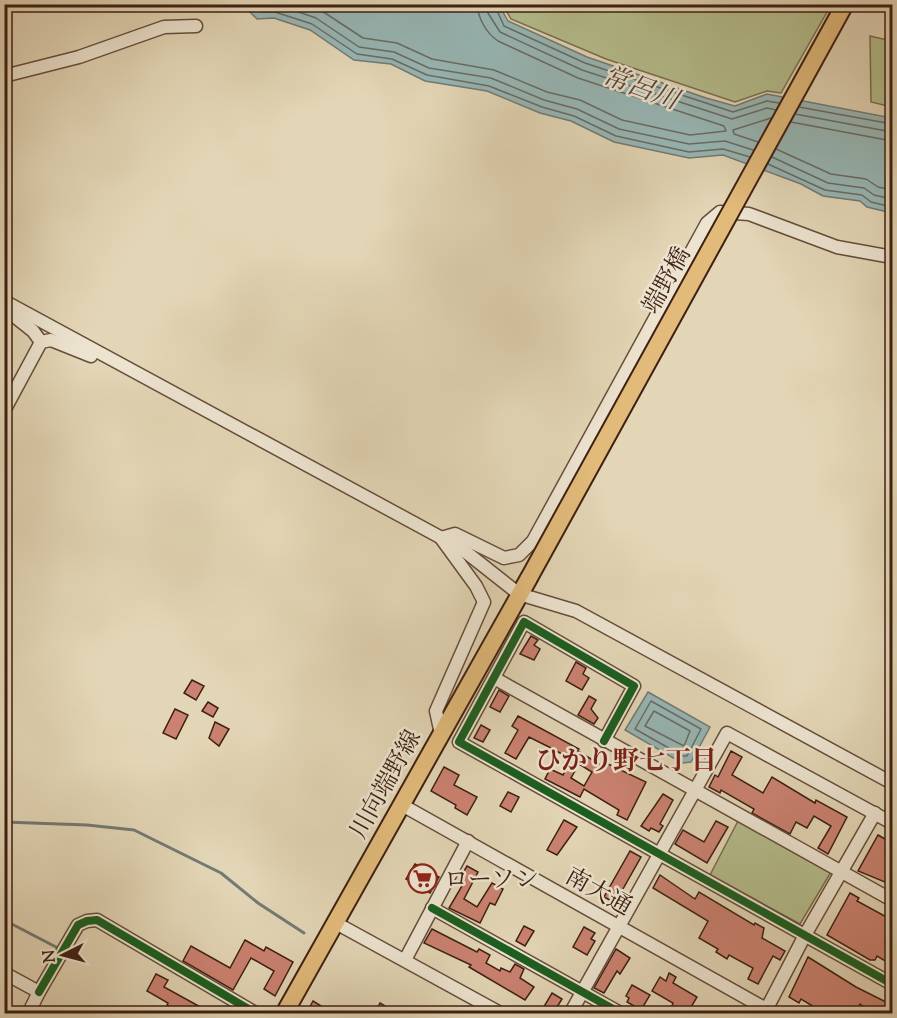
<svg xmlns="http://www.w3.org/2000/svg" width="897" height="1018" font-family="'Sorts Mill Goudy','Noto Serif JP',serif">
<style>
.green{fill:#b5bd8d;stroke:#796e50;stroke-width:1.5}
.water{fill:#97b7b6;stroke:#737a75;stroke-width:1.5}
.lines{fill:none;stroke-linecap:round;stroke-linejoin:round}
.shore{stroke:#6a6b64;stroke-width:1.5}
.stream{stroke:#737a75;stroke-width:3}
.building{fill:#cb8271;stroke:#3d1f13;stroke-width:1.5;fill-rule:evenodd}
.minor-casing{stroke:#664d3c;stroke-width:15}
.major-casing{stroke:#3d1f13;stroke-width:20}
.minor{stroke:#ede4d0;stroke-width:12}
.major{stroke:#e2bb7b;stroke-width:16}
.major-bridge-casing{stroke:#3d1f13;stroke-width:20;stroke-linecap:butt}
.major-bridge{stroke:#e2bb7b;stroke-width:16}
.cycleway-casing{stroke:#ede4d0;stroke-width:11}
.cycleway{stroke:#1b5e20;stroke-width:8}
.labels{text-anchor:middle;stroke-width:5;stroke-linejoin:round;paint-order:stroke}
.street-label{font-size:24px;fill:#3d1f13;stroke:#ede4d0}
.poi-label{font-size:24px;fill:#3d1f13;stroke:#ede4d0;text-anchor:start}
.water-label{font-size:26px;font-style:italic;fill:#54453c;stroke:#ede4d0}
.neighbourhood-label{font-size:26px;font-weight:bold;fill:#7a1f14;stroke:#ede4d0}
</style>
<rect width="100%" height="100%" fill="#e3d6b6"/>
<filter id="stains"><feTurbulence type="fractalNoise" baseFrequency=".00333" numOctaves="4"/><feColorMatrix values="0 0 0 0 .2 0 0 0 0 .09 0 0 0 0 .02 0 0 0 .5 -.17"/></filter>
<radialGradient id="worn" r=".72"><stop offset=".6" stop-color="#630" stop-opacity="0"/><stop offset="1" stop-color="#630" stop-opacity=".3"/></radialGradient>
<!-- green -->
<g class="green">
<path d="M503,5H831L781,93L767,91L735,102L606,59L511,19Z"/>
<path d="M870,36L892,41V107L871,102Z"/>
<path d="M738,821L831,872L800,924L710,875Z"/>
</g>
<!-- water -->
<g class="water">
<path d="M243,5H499L508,21L587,57L706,98L735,106L767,94L892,118V213L867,207L860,201L823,196L801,184L723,155L689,158L614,142L571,121L540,113L487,91L425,81L391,64L354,60L310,30L274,18L257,19Z"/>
<path d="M648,692L710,727L691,762L682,763L625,730Z"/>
</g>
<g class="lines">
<!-- shore -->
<g class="shore">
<path d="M251,4L260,12H275L312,24L357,54L392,59L427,75L489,86L542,107L574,116L616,136L689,152L723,149L750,157"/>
<path d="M262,4L278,5L316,18L359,47L394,52L429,68L491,78L544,100L577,109L619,129L689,144L725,141L753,150"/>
<path d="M305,4L322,11L363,38L397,43L432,59L494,70L547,92L580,100L622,120L690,135L726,131L724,126L578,78L498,41C486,33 478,18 477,4"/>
<path d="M486,4L488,13L500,32L582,70L732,119L767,108L776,110"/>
<path d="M494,4L504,26L585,63L733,112L767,101L779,103"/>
<path d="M799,107L892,124"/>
<path d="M795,114L892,132"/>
<path d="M791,122L892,141"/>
<path d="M758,142L734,134L733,130L771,118"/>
<path d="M776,149L831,174L866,179L878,187L892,190"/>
<path d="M772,157L828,183L864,188L874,195L892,199"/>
<path d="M768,164L825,190L862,195L871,202L892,207"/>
<path d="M651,701L701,729L687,756H683L635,729Z"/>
<path d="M654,711L690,731L684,746L645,726Z"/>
</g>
<!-- stream -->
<g class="stream">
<path d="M4,822L87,825L134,830L221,873L258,903L304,933"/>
<path d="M4,920L56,947"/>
</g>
</g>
<!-- building -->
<g class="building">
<path d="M531,636L538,640L534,645L540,649L534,660L520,654Z"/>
<path d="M576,662L586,668L583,674L589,678L582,690L566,681Z"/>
<path d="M192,680L204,686L196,700L184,693Z"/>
<path d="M499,690L509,696L500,712L490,707Z"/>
<path d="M589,696L596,700L591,709L598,718L594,724L578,715Z"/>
<path d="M208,702L218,708L213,717L202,711Z"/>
<path d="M175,709L188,715L176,739L163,733Z"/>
<path d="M518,716L579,749L578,751L604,767L606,763L646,782L627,820L617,815L619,810L584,789L580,797L545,779L550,769L563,775L571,759L551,748L529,737L516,759L505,753L518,730L512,726ZM579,764L592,772L584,786L571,778Z"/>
<path d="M215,722L229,729L219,746L209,738Z"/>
<path d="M481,725L490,730L483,742L474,738Z"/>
<path d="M731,751L742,757L732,775L763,793L772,777L815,803L816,800L847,817L828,854L818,848L831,826L814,816L807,828L796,822L790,834L752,813L754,809L721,790L720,793L709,787L715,775L718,777Z"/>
<path d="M444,767L459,775L454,785L477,797L467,815L455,808L456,805L431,791Z"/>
<path d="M508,792L519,797L511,812L500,806Z"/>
<path d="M663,794L673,800L660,824L663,826L659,832L651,828L649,831L641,826Z"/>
<path d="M564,820L577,827L557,855L547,850Z"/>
<path d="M716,821L728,827L707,863L675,844L683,830L704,842Z"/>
<path d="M878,835L892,843V885L858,871Z"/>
<path d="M630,851L641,857L615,903L604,897Z"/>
<path d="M415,864L439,877L430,893L406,879Z"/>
<path d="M467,866L478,872L464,899L477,907L492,883L503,889L495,905L490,903L480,923L449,908L462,886L457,883Z"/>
<path d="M660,875L695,899L699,892L754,925L755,923L764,928L762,938L785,951L780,960L773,956L758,984L748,979L753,968L729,955L727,959L716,952L718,949L699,938L708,921L653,888Z"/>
<path d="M850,893L859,898L857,901L892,920V928L885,942L892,946V965L877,956L875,960H870L827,935Z"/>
<path d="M524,926L534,931L525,946L516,941Z"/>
<path d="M584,927L595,933L591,939L595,941L587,955L573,947Z"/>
<path d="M432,929L477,952L479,949L490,955L486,963L500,971L501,968L510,972L515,964L524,969L520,978L534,987L525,1000L469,967L471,965L424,943Z"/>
<path d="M245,940L264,951L266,947L293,962L275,996L264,989L274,971L251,958L233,990L183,961L191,946L230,968Z"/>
<path d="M616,949L630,958L620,974L617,971L604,993L594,988Z"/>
<path d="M808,957L856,987L892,1005V1014H875L860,1004L855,1014H826L801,999L799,1003L789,997Z"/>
<path d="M669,973L676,977L673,983L697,997L687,1014H669L673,1003L652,991L660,977L666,981Z"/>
<path d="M156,974L168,980L164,987L213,1014H182L167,1005L168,1003L147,991Z"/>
<path d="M632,985L650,995L641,1010L627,1002L629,998L626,996Z"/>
<path d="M552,993L562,999L557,1007L563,1011L562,1014H548L542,1010Z"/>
<path d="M313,1001L334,1014H306Z"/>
<path d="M380,1003L388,1008L398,1014H374Z"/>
</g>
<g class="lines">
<defs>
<g id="minor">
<path d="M4,76L79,57L164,27L196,26"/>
<path d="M4,301L462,549L519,594L576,611L892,783"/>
<path d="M4,308L33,331L41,342"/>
<path d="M5,409L41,342L51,340L91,356"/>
<path d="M494,678L892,900"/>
<path d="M441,734L436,711L484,602L476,586L441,538L455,534L504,558L519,555L533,541L707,223L720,212L749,214L837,247L892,257"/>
<path d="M604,741L634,686L524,622L459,742L892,984"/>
<path d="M402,805L775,1014"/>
<path d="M432,908L622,1014"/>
<path d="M334,922L502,1014"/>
<path d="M405,960L468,841"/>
<path d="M4,973L39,992L28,1014"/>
<path d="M39,992L78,925L87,921L97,920L257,1014"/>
<path d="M570,1014L727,733L892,823"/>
<path d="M764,1014L805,935L875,813"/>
</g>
<path id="major" d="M284,1014L529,578"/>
</defs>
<!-- minor casing -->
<use href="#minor" class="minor-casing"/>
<!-- major casing -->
<use href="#major" class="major-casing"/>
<!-- minor -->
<use href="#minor" class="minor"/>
<!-- major -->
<use href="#major" class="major"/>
<defs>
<path id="major-bridge" d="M529,578L845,4"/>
</defs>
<!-- major-bridge casing -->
<use href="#major-bridge" class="major-bridge-casing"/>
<!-- major-bridge -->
<use href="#major-bridge" class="major-bridge"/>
<defs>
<g id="cycleway">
<path d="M604,741L634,686L524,622L459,742L892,984"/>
<path d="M432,908L622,1014"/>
<path d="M39,992L78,925L87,921L97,920L257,1014"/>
</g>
</defs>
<!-- cycleway casing -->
<use href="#cycleway" class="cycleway-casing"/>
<!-- cycleway -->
<use href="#cycleway" class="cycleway"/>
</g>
<!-- icons -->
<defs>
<symbol id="supermarket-ring" viewBox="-11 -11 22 22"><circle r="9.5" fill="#ede4d0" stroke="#8f2418" stroke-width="1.5"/><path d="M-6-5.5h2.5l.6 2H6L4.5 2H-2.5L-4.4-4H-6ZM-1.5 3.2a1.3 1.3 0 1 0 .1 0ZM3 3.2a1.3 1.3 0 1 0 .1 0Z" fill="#8f2418"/></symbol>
</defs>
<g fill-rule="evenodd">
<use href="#supermarket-ring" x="406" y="862" width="33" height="33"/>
</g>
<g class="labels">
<!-- street labels -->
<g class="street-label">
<text transform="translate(666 280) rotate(-61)" y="8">端野橋</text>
<text transform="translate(385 784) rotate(-61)" y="8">川向端野線</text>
<text transform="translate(599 891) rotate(29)" y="8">南大通</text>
</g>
<!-- poi labels -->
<g class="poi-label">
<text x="444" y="887">ローソン</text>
</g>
<!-- water labels -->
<g class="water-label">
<text transform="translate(641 87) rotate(20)" y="9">常呂川</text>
</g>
<!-- neighbourhood labels -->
<g class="neighbourhood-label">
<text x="626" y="769">ひかり野七丁目</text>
</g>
</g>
<!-- margin -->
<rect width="897" height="1018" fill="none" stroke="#e3d6b6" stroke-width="24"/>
<rect x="6" y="6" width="885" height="1006" fill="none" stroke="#3d1f13" stroke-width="3"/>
<rect x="12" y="12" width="873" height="994" fill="none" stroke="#3d1f13" stroke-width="1.5"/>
<!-- north arrow -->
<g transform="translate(63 955) rotate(264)" stroke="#ede4d0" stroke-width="4.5" paint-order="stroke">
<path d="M0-4.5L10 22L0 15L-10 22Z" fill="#3d1f13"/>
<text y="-9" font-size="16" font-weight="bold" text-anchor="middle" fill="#3d1f13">N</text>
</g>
<rect width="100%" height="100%" filter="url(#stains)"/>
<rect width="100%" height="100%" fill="url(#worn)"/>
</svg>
